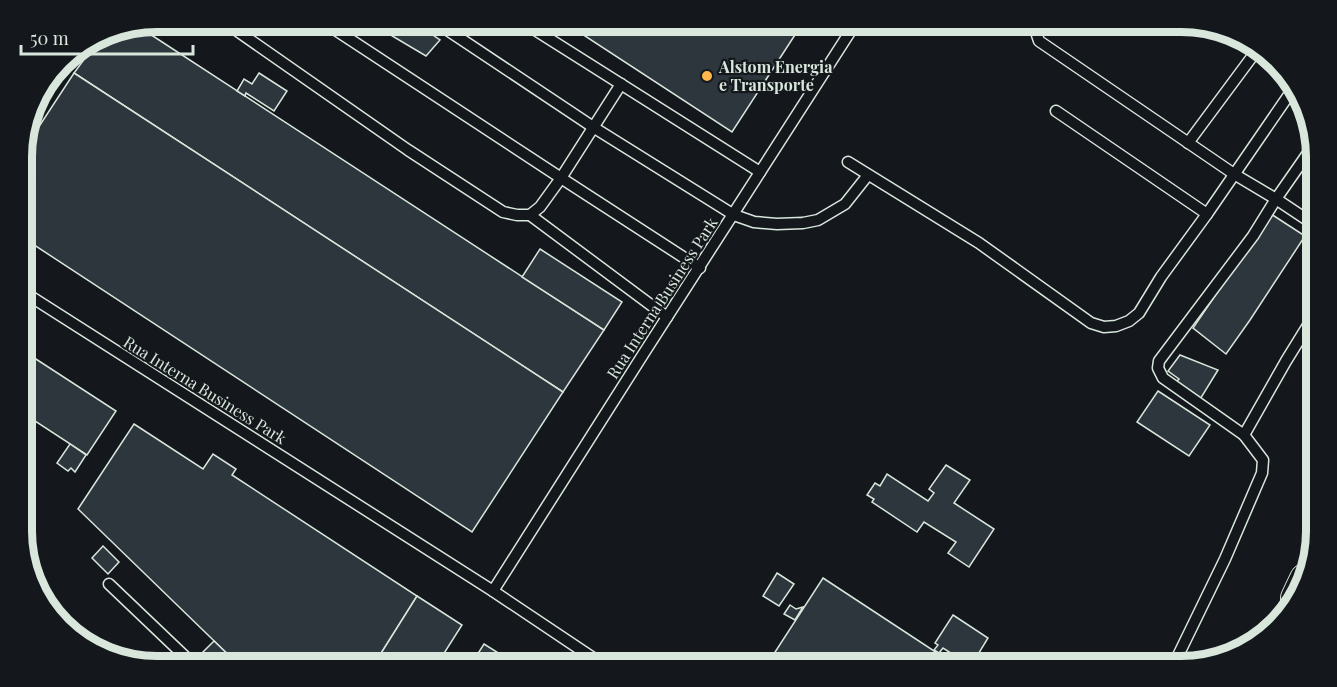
<svg xmlns="http://www.w3.org/2000/svg" width="1337" height="687" font-family="'Playfair Display',serif">
<style>
.building{fill:#2c363c;stroke:#d8e6dc;stroke-width:1.5}
.lines{fill:none;stroke-linecap:round;stroke-linejoin:round}
.lane-casing{stroke:#d8e6dc;stroke-width:13}
.secondary-casing{stroke:#d8e6dc;stroke-width:32}
.lane{stroke:#14181c;stroke-width:10}
.secondary{stroke:#14181c;stroke-width:30}
.poi-dot{fill:#ffb74d;stroke:#14181c;stroke-width:2}
.labels{text-anchor:middle;stroke-width:4.5;stroke-linejoin:round;paint-order:stroke}
.poi-label{font-size:16px;font-weight:bold;fill:#d8e6dc;stroke:#14181c;text-anchor:start}
.street-label{font-size:16px;fill:#d8e6dc;stroke:#14181c}
.rim{fill:none;stroke:#d8e6dc;stroke-width:8}
</style>
<rect width="100%" height="100%" fill="#14181c"/>
<!-- building -->
<g class="building">
<path d="M367,21H412L440,40L426,56Z"/>
<path d="M562,21H804L732,132Z"/>
<path d="M136,25L604,330L563,392L74,73L105,31Z"/>
<path d="M74,73L563,392L472,532L22,237L21,154Z"/>
<path d="M259,73L287,91L274,111L246,93L245,96L237,91L244,79L252,84Z"/>
<path d="M1271,214L1305,236L1250,320L1226,354L1193,328Z"/>
<path d="M540,249L622,302L604,330L522,277Z"/>
<path d="M22,350L116,411L87,455L29,417L22,428Z"/>
<path d="M1180,355L1218,370L1199,401L1175,383L1179,379L1168,371Z"/>
<path d="M1158,391L1210,425L1189,456L1137,422Z"/>
<path d="M134,424L203,469L213,454L236,469L232,475L417,596L373,666H240L78,509Z"/>
<path d="M70,444L86,455L75,472L71,468L68,471L57,463Z"/>
<path d="M946,465L970,480L954,503L994,529L969,567L948,553L956,542L924,522L917,532L872,502L874,499L867,495L875,483L880,486L887,474L928,501L934,493L929,489Z"/>
<path d="M103,546L119,562L108,574L92,558Z"/>
<path d="M777,573L794,584L779,606L763,596Z"/>
<path d="M823,578L957,666H766Z"/>
<path d="M417,596L462,625L436,666H373Z"/>
<path d="M790,605L796,609L803,607L795,620L784,614Z"/>
<path d="M953,615L988,638L971,666L943,648L939,653L934,650L938,645L935,643Z"/>
<path d="M214,641L240,666H205L197,658Z"/>
<path d="M484,644L519,666H470Z"/>
</g>
<g class="lines">
<defs>
<g id="lane">
<path d="M223,21L408,150L503,212L517,215H530L540,207L561,178L621,84"/>
<path d="M322,21L561,178L700,268"/>
<path d="M434,21L593,127L734,215L754,222L777,224L803,223L818,220L845,204L868,175"/>
<path d="M521,21L760,172"/>
<path d="M1034,21L1036,32L1039,41L1234,174L1276,199L1253,236L1159,361L1158,368L1163,378L1244,435L1263,460L1262,473L1225,559L1173,666"/>
<path d="M1056,111L1207,214"/>
<path d="M1188,143L1257,50"/>
<path d="M1315,143L1276,199L1315,225"/>
<path d="M848,162L979,243L1091,323L1104,327L1116,326L1129,321L1139,313L1161,277L1207,214L1295,86"/>
<path d="M530,215L667,317"/>
<path d="M22,291L493,591L605,666"/>
<path d="M1244,435L1286,361L1315,314"/>
<path d="M109,584L195,666"/>
<path d="M493,591C613,400 735,211 857,21"/>
</g>
<path id="secondary" d="M1296,598L1305,579"/>
</defs>
<!-- lane casing -->
<use href="#lane" class="lane-casing"/>
<!-- secondary casing -->
<use href="#secondary" class="secondary-casing"/>
<!-- lane -->
<use href="#lane" class="lane"/>
<!-- secondary -->
<use href="#secondary" class="secondary"/>
</g>
<!-- markers -->
<circle class="poi-dot" cx="707" cy="76" r="6"/>
<g class="labels">
<!-- poi labels -->
<g class="poi-label">
<text x="719" y="73">Alstom Energia<tspan x="719" dy="18">e Transporte</tspan></text>
</g>
<!-- street labels -->
<g class="street-label">
<text transform="translate(662 298) rotate(-57)" y="6">Rua Interna Business Park</text>
<text transform="translate(205 390) rotate(32)" y="6">Rua Interna Business Park</text>
</g>
</g>
<!-- crop -->
<path d="M0 0H1337V687H0ZM157 32H1181A125 125 0 0 1 1306 157V531A125 125 0 0 1 1181 656H157A125 125 0 0 1 32 531V157A125 125 0 0 1 157 32Z" fill="#14181c" fill-rule="evenodd"/>
<path class="rim" d="M157 32H1181A125 125 0 0 1 1306 157V531A125 125 0 0 1 1181 656H157A125 125 0 0 1 32 531V157A125 125 0 0 1 157 32Z"/>
<!-- scale -->
<path d="M21 45v9h172v-9" fill="none" stroke="#d8e6dc" stroke-width="3"/>
<text x="30" y="45" font-size="18" fill="#d8e6dc" stroke="#14181c" stroke-width="4.5" paint-order="stroke">50 m</text>
</svg>
